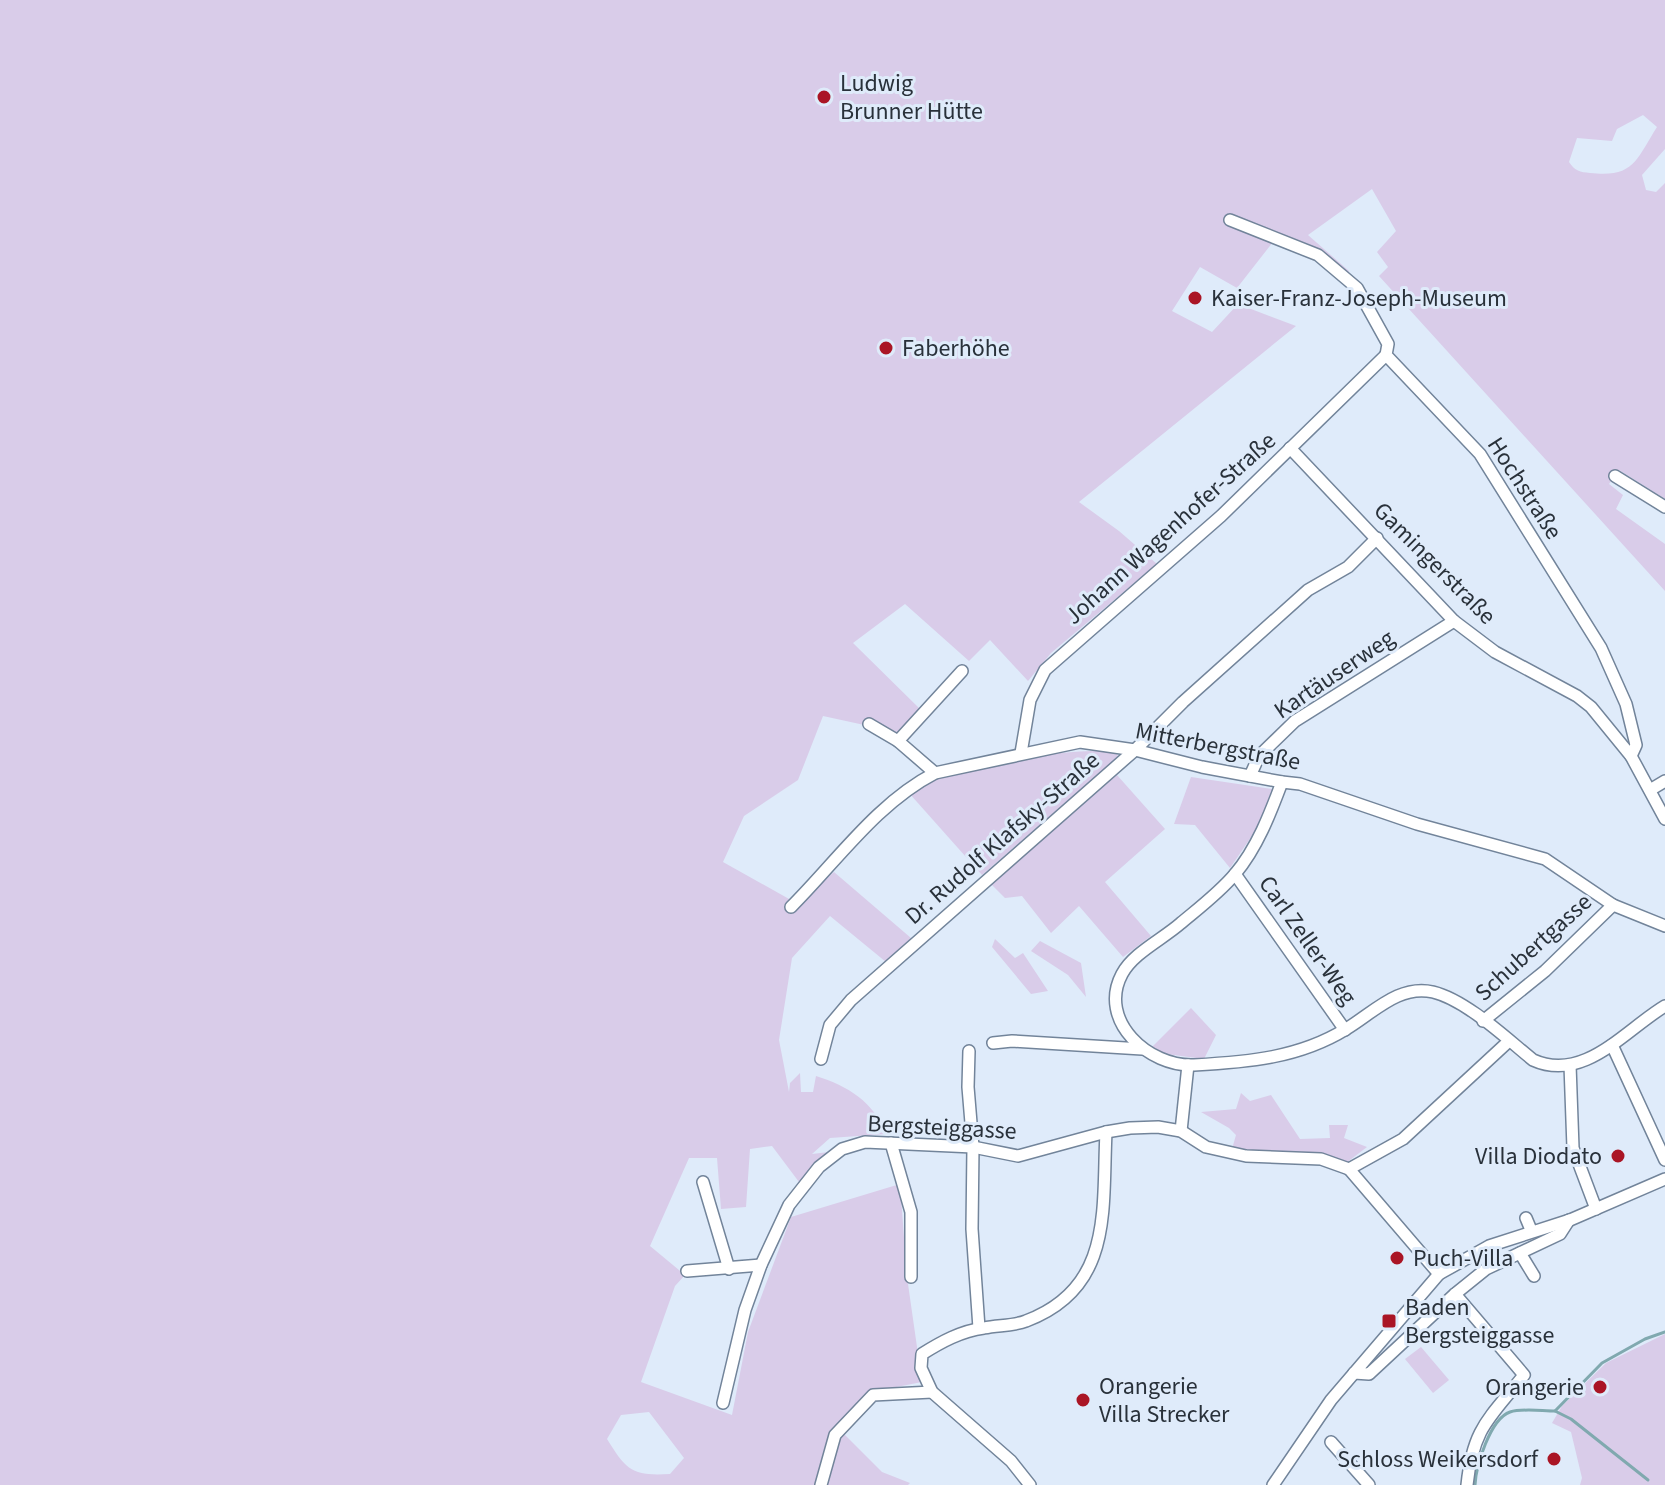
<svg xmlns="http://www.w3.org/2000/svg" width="1665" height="1485" font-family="'Source Sans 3',sans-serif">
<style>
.green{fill:#d9cce9;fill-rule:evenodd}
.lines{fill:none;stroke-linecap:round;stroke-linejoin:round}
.stream{stroke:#80a9af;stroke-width:3}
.minor-casing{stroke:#72849a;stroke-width:14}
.minor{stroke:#fff;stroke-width:11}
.poi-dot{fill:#aa1525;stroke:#dfebfa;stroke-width:3}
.labels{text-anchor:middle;stroke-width:6;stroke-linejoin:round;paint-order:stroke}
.poi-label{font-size:24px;fill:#29313a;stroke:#dfebfa;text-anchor:start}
.street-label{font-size:24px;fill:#29313a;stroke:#dfebfa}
</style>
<rect width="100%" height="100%" fill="#dfebfa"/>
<!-- green -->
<g class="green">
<path d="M0,0H1665V149L1642,175L1646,190L1656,192L1665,183V499L1619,470L1609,484L1623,495L1616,509L1665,544V591L1379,276L1388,267L1377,252L1396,231L1372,189L1308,235L1349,271L1347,275L1317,252L1280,233L1237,288L1200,267L1172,311L1212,332L1238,304L1296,326L1079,502L1119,531L1157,564L1051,653L1028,681L990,640L969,661L905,604L853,643L920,709L901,733L823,716L798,780L744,816L723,862L798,904L834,872L911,938L886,962L830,916L792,958L779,1040L789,1092L790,1083L800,1073L801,1092H813L816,1076C848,1086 874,1102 886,1134L830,1138L812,1154L829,1152L799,1182L772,1146L750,1149L746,1207L721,1209L717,1158H689L650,1246L685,1275L675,1286L641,1382L732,1415L748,1332L791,1217L900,1184L907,1277L922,1382L871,1392L838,1428L882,1472L910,1483L908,1485H0ZM1643,115L1657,127C1636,160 1634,178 1590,173C1580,172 1575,171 1569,162L1577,138L1612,141L1617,129ZM649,1412L684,1458L670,1474C632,1476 627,1471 607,1439L621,1415Z"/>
<path d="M1116,750L1118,757L982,875L909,793C968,758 1049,752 1116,750Z"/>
<path d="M1117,775L1165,829L1105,882L1151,936L1123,957L1079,906L1051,933L1022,896L1005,898L991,884Z"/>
<path d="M1191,777L1272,789L1258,827L1230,868L1195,825L1174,824Z"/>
<path d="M995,939L1015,958L1023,953L1048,991L1031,994L992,947Z"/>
<path d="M1040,941L1081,963L1086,997L1068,975L1031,951Z"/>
<path d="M1191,1008L1216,1035L1204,1059L1166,1054L1152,1047Z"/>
<path d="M1241,1093L1250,1101L1271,1095L1300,1139L1330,1138L1329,1125H1348L1344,1138L1367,1147L1346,1163L1310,1152L1250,1154L1232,1149L1236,1135L1229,1128L1201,1112L1236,1109Z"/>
<path d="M1665,1334V1485H1580L1582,1478L1571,1432L1552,1423L1562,1406L1606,1363Z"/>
<path d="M1421,1347L1449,1380L1433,1393L1405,1359Z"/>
</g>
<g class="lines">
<!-- stream -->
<g class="stream">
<path d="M1555,1411L1571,1419L1648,1480"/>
<path d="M1475,1485C1476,1466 1490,1419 1510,1412C1522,1408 1542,1411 1555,1411L1602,1363L1645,1339L1665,1332"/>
</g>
<defs>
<g id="minor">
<path d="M1230,220L1318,255L1357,288L1388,344L1386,355L1480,454L1601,648L1626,704L1636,745L1631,756"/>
<path d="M1290,448L1454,621L1495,652L1577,696L1591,707L1631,756L1665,819"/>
<path d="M1615,476L1665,507"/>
<path d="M869,724L898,741L935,773"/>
<path d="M898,741L962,671"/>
<path d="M1021,753L1030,700L1045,670L1221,516L1386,355"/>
<path d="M1250,776L1259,756L1295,721L1454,621"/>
<path d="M1282,782C1270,814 1257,848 1235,874C1220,892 1199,908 1181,923C1163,939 1133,953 1122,974C1097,1021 1149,1067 1194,1065C1248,1062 1299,1058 1346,1029C1373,1013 1399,984 1433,992C1466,1000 1506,1038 1533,1060C1584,1083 1625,1030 1665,1006"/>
<path d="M1650,790L1665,781"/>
<path d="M1235,874L1345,1030"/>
<path d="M791,907C837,861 877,803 935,773L1080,742L1135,750L1202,767L1282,782L1300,784L1417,824L1545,859L1613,905L1665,926"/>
<path d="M1483,1021L1545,971L1613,905"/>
<path d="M993,1043L1012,1041L1142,1049"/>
<path d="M1612,1045L1665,1160"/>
<path d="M969,1051L968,1087L973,1147L972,1229L979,1328"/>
<path d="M821,1059L830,1025L851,1000L1135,750L1183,702L1308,590L1348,567L1377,538"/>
<path d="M1570,1065L1573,1148L1596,1209"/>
<path d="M1181,1131L1188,1065"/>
<path d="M891,1143L911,1212V1277"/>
<path d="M1349,1169L1403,1139L1509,1041"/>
<path d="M703,1182L729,1269"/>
<path d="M1526,1218L1531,1230"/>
<path d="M1520,1253L1534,1276"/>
<path d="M687,1271L761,1265"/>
<path d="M1455,1294L1524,1375C1490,1418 1473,1427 1467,1485"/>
<path d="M1354,1373L1369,1374L1455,1294L1486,1269L1560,1234L1569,1220"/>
<path d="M723,1403L745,1310L761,1265L789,1205L819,1167L842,1149L865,1142L973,1147L1018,1156L1106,1132L1130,1128L1158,1127L1181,1131L1206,1147L1246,1156L1321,1159L1349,1169L1439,1274"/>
<path d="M1331,1442L1369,1485"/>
<path d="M821,1485L835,1435L873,1395L932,1392"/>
<path d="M1030,1485L1011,1461L932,1392L921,1368L922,1354C941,1342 961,1331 984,1328C997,1325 1014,1326 1026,1321C1114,1288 1102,1209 1106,1132"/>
<path d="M1273,1485L1331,1400L1439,1274L1489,1246L1570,1220L1665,1179"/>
</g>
</defs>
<!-- minor casing -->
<use href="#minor" class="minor-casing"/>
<!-- minor -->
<use href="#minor" class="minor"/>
</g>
<!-- markers -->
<g class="poi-dot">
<circle cx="824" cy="97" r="8"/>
<circle cx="1195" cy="298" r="8"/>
<circle cx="886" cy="348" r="8"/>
<circle cx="1618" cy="1156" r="8"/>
<circle cx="1397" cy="1258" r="8"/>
<rect x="1381" y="1313" width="16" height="16" rx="4"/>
<circle cx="1600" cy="1387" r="8"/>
<circle cx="1083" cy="1400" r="8"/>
<circle cx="1554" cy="1459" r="8"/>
</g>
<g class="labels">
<!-- poi labels -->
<g class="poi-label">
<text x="840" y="91">Ludwig<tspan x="840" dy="28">Brunner Hütte</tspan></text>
<text x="1211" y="306">Kaiser-Franz-Joseph-Museum</text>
<text x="902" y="356">Faberhöhe</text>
<text x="1602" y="1164" text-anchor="end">Villa Diodato</text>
<text x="1413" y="1266">Puch-Villa</text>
<text x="1405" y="1315">Baden<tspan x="1405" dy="28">Bergsteiggasse</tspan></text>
<text x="1099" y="1394">Orangerie<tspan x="1099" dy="28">Villa Strecker</tspan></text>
<text x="1584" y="1395" text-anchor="end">Orangerie</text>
<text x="1538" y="1467" text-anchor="end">Schloss Weikersdorf</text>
</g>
<!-- street labels -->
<g class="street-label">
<text transform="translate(1525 488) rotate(57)" y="8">Hochstraße</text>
<text transform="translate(1170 528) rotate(-42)" y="8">Johann Wagenhofer-Straße</text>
<text transform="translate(1435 563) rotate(45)" y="8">Gamingerstraße</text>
<text transform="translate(1334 674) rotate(-34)" y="8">Kartäuserweg</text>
<text transform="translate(1218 746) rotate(11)" y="8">Mitterbergstraße</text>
<text transform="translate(1002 838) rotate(-41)" y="8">Dr. Rudolf Klafsky-Straße</text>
<text transform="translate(1308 940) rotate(55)" y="8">Carl Zeller-Weg</text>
<text transform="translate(1533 947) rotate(-42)" y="8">Schubertgasse</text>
<text transform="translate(942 1127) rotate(3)" y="8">Bergsteiggasse</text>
</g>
</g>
</svg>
